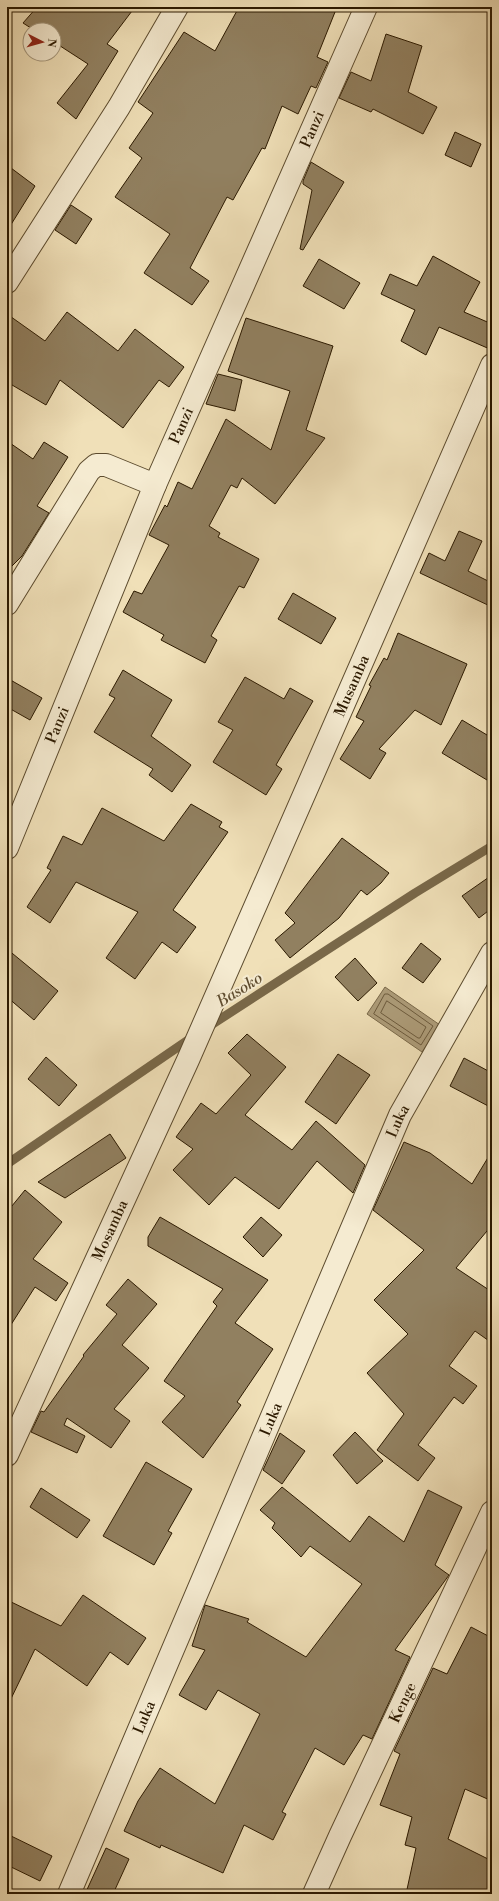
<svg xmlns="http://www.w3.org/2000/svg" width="499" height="1901" font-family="'Libre Bodoni',serif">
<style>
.water{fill:#ad9c79;stroke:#796849}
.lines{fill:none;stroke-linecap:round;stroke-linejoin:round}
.shore{stroke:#6c5a3c;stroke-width:1}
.stream{stroke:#796849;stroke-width:9}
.building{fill:#918060;stroke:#2b1900}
.minor-casing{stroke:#5c4b2e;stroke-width:24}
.minor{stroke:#f5ebd1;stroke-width:22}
.labels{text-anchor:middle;stroke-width:4;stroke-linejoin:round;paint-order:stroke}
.street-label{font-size:15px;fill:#2b1900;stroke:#f5ebd1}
.water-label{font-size:16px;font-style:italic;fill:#5f4d30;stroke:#f5ebd1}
</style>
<rect width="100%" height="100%" fill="#f0e0b8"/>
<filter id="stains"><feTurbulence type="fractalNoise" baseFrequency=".005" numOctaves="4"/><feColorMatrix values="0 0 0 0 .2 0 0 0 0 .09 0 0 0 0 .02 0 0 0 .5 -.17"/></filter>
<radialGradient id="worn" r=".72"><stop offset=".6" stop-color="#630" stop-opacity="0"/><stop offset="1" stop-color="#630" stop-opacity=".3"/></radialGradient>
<!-- water -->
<path class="water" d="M385,987L440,1025L422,1052L367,1014Z"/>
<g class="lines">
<!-- shore -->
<g class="shore">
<path d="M385,994H388L433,1026L421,1045L374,1014Z"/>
<path d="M387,1001L426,1027L420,1038H418L381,1013Z"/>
</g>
<!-- stream -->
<g class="stream">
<path d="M208,1027L415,893L492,846"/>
<path d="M7,1164L194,1036"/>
</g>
</g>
<!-- building -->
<g class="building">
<path d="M37,7H135L107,44L118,51L76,119L57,103L88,64L54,42V30H34L23,23Z"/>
<path d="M239,7H337L317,57L328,62L316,88L311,86L298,114L282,106L265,149L262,148L233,200L227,197L190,268L209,281L192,305L144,273L170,234L115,197L142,158L129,148L153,113L138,102L184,32L215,51Z"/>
<path d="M386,34L422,46L408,92L437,107L423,134L373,109L371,112L339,98L351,72L371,81Z"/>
<path d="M455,132L481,144L471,167L445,155Z"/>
<path d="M311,162L344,182L303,250L300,249L312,190L303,184V181Z"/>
<path d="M7,165L35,186L7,231Z"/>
<path d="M71,205L92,219L76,244L55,230Z"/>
<path d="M433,256L480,282L464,312L492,324V350L439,327L426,355L401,341L415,310L381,294L390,274L417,286Z"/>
<path d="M319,259L360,283L344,309L303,286Z"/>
<path d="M67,312L118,351L135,329L184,367L169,387L159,380L123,428L60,380L46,405L7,382V314L45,341Z"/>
<path d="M246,318L333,346L306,430L325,438L275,504L242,478L237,488L231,485L209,526L220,533L218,537L259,559L244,588L239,586L211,636L217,640L205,663L161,640L164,635L123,612L134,591L142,594L169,545L149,535L165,505L167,507L178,482L192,489L226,419L271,450L290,391L228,371Z"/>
<path d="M218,374L242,380L235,411L206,404Z"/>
<path d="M7,441L33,459L44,442L68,457L37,506L49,513L22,556L7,571Z"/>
<path d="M459,531L482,541L468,571L492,583V607L420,573L429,553L445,561Z"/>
<path d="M293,593L336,618L321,644L278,619Z"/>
<path d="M398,633L467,664L441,725L415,710L379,749L386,753L370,779L340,759L364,721L356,717L371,686L369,685L384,658L387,660Z"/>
<path d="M123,670L172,700L151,736L191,765L172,792L149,775L153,769L94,732L115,698L109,695Z"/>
<path d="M245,677L284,699L290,688L313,701L276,765L282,769L266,795L213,762L233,730L218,722Z"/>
<path d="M7,678L42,698L30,720L7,707Z"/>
<path d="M462,720L492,738V783L442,753Z"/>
<path d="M191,804L222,822L219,827L228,832L173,910L196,927L177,953L162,942L135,979L106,958L138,912L76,882L50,923L27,907L51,870L47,868L63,836L82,845L102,808L164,841Z"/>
<path d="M342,838L389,873L381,883L367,895L361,890L339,918L290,958L275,940L295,923L285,913Z"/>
<path d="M492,875V908L479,918L462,896Z"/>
<path d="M421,943L441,959L423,983L402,968Z"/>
<path d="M7,949L58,991L34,1020L7,997Z"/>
<path d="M355,958L377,983L358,1001L335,977Z"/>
<path d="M247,1034L286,1067L245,1115L292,1150L316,1121L365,1165L353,1193L317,1161L279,1209L235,1177L209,1205L173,1170L193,1149L176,1137L201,1103L216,1114L251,1075L228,1053Z"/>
<path d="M338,1054L370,1075L336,1124L305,1102Z"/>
<path d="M46,1057L77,1085L59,1106L28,1079Z"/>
<path d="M464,1058L492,1073V1108L450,1086Z"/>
<path d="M110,1134L126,1158L65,1198L38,1182Z"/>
<path d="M404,1142L430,1153L472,1184L492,1151V1225L456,1268L492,1292V1343L475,1331L449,1366L477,1386L463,1404L454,1397L418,1445L435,1458L418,1481L377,1450L404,1414L367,1373L408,1334L374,1300L424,1250L373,1210Z"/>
<path d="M25,1190L62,1222L33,1259L68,1283L56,1301L35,1287L7,1331V1212Z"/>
<path d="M160,1217L268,1280L235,1323L273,1349L237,1402L241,1405L203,1458L162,1422L185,1396L164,1381L217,1306L213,1302L223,1289L148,1246V1237Z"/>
<path d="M261,1217L282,1235L263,1257L243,1237Z"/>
<path d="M128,1279L157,1304L122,1345L149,1368L114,1409L130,1421L111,1448L67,1418L64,1425L85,1436L77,1453L31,1432L41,1411L44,1412L84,1356L83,1355L117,1314L106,1305Z"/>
<path d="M355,1432L383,1461L357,1484L333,1455Z"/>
<path d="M280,1433L305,1451L282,1484L263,1470Z"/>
<path d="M146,1462L192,1489L168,1531L172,1533L154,1565L103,1536Z"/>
<path d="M282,1487L350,1542L369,1516L404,1542L428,1490L462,1507L435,1565L449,1575L395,1650L410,1657L372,1739L363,1735L344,1765L315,1748L282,1812L286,1814L273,1840L244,1825L223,1873L161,1845L160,1848L124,1831L138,1801L160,1768L215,1804L260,1714L218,1690L206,1710L179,1695L205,1650L192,1646L205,1605L249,1619L247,1622L306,1657L362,1584L310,1546L301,1557L272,1528L275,1523L260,1510Z"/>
<path d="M41,1488L90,1520L77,1538L30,1507Z"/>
<path d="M83,1595L146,1638L128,1665L110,1652L87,1686L35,1649L7,1707V1600L61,1626Z"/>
<path d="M471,1627L492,1638V1801L465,1789L448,1839L492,1861V1894H406L416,1848L405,1845L412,1817L380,1805L400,1754L394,1751L433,1668L447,1674Z"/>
<path d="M7,1834L52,1856L40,1881L7,1865Z"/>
<path d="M106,1848L129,1859L113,1894H85Z"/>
</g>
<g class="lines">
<defs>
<g id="minor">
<path d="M7,282L119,107L177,7"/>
<path d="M7,604L89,471L96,465H106L155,485"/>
<path id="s1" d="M7,848L155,485L366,7"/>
<path id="s2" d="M7,1455L188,1060L492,365"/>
<path id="s3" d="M69,1894L400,1115L492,953"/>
<path id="s4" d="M314,1894L340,1836L492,1512"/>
</g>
</defs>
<!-- minor casing -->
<use href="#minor" class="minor-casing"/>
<!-- minor -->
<use href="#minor" class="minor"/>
</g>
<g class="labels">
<!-- street labels -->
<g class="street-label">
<text dy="5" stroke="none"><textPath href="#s1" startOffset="781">Panzi</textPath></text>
<text dy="5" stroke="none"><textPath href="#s1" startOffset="457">Panzi</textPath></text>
<text dy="5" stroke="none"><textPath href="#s2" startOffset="843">Musamba</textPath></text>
<text dy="5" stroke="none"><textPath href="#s1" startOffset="133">Panzi</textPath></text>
<text dy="5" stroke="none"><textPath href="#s3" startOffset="840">Luka</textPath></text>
<text dy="5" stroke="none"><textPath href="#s2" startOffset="247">Mosamba</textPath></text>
<text dy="5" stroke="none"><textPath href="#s3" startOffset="516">Luka</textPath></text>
<text dy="5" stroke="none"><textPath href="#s4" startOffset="211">Kenge</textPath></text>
<text dy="5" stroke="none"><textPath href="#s3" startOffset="192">Luka</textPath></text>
</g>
<!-- water labels -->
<g class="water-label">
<text transform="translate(239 989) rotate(-32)" y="6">Basoko</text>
</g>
</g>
<!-- margin -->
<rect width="499" height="1901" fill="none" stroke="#f0e0b8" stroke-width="24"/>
<rect x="8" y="8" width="483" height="1885" fill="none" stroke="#2b1900" stroke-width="2"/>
<rect x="12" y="12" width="475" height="1877" fill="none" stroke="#2b1900"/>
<!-- north arrow -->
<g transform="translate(42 42) rotate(96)"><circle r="19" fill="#f5ebd1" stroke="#a4977d"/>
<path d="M0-3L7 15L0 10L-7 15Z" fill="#8f2418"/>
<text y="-6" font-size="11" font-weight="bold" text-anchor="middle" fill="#2b1900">N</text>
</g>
<rect width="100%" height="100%" filter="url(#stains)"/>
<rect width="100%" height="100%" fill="url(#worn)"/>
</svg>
